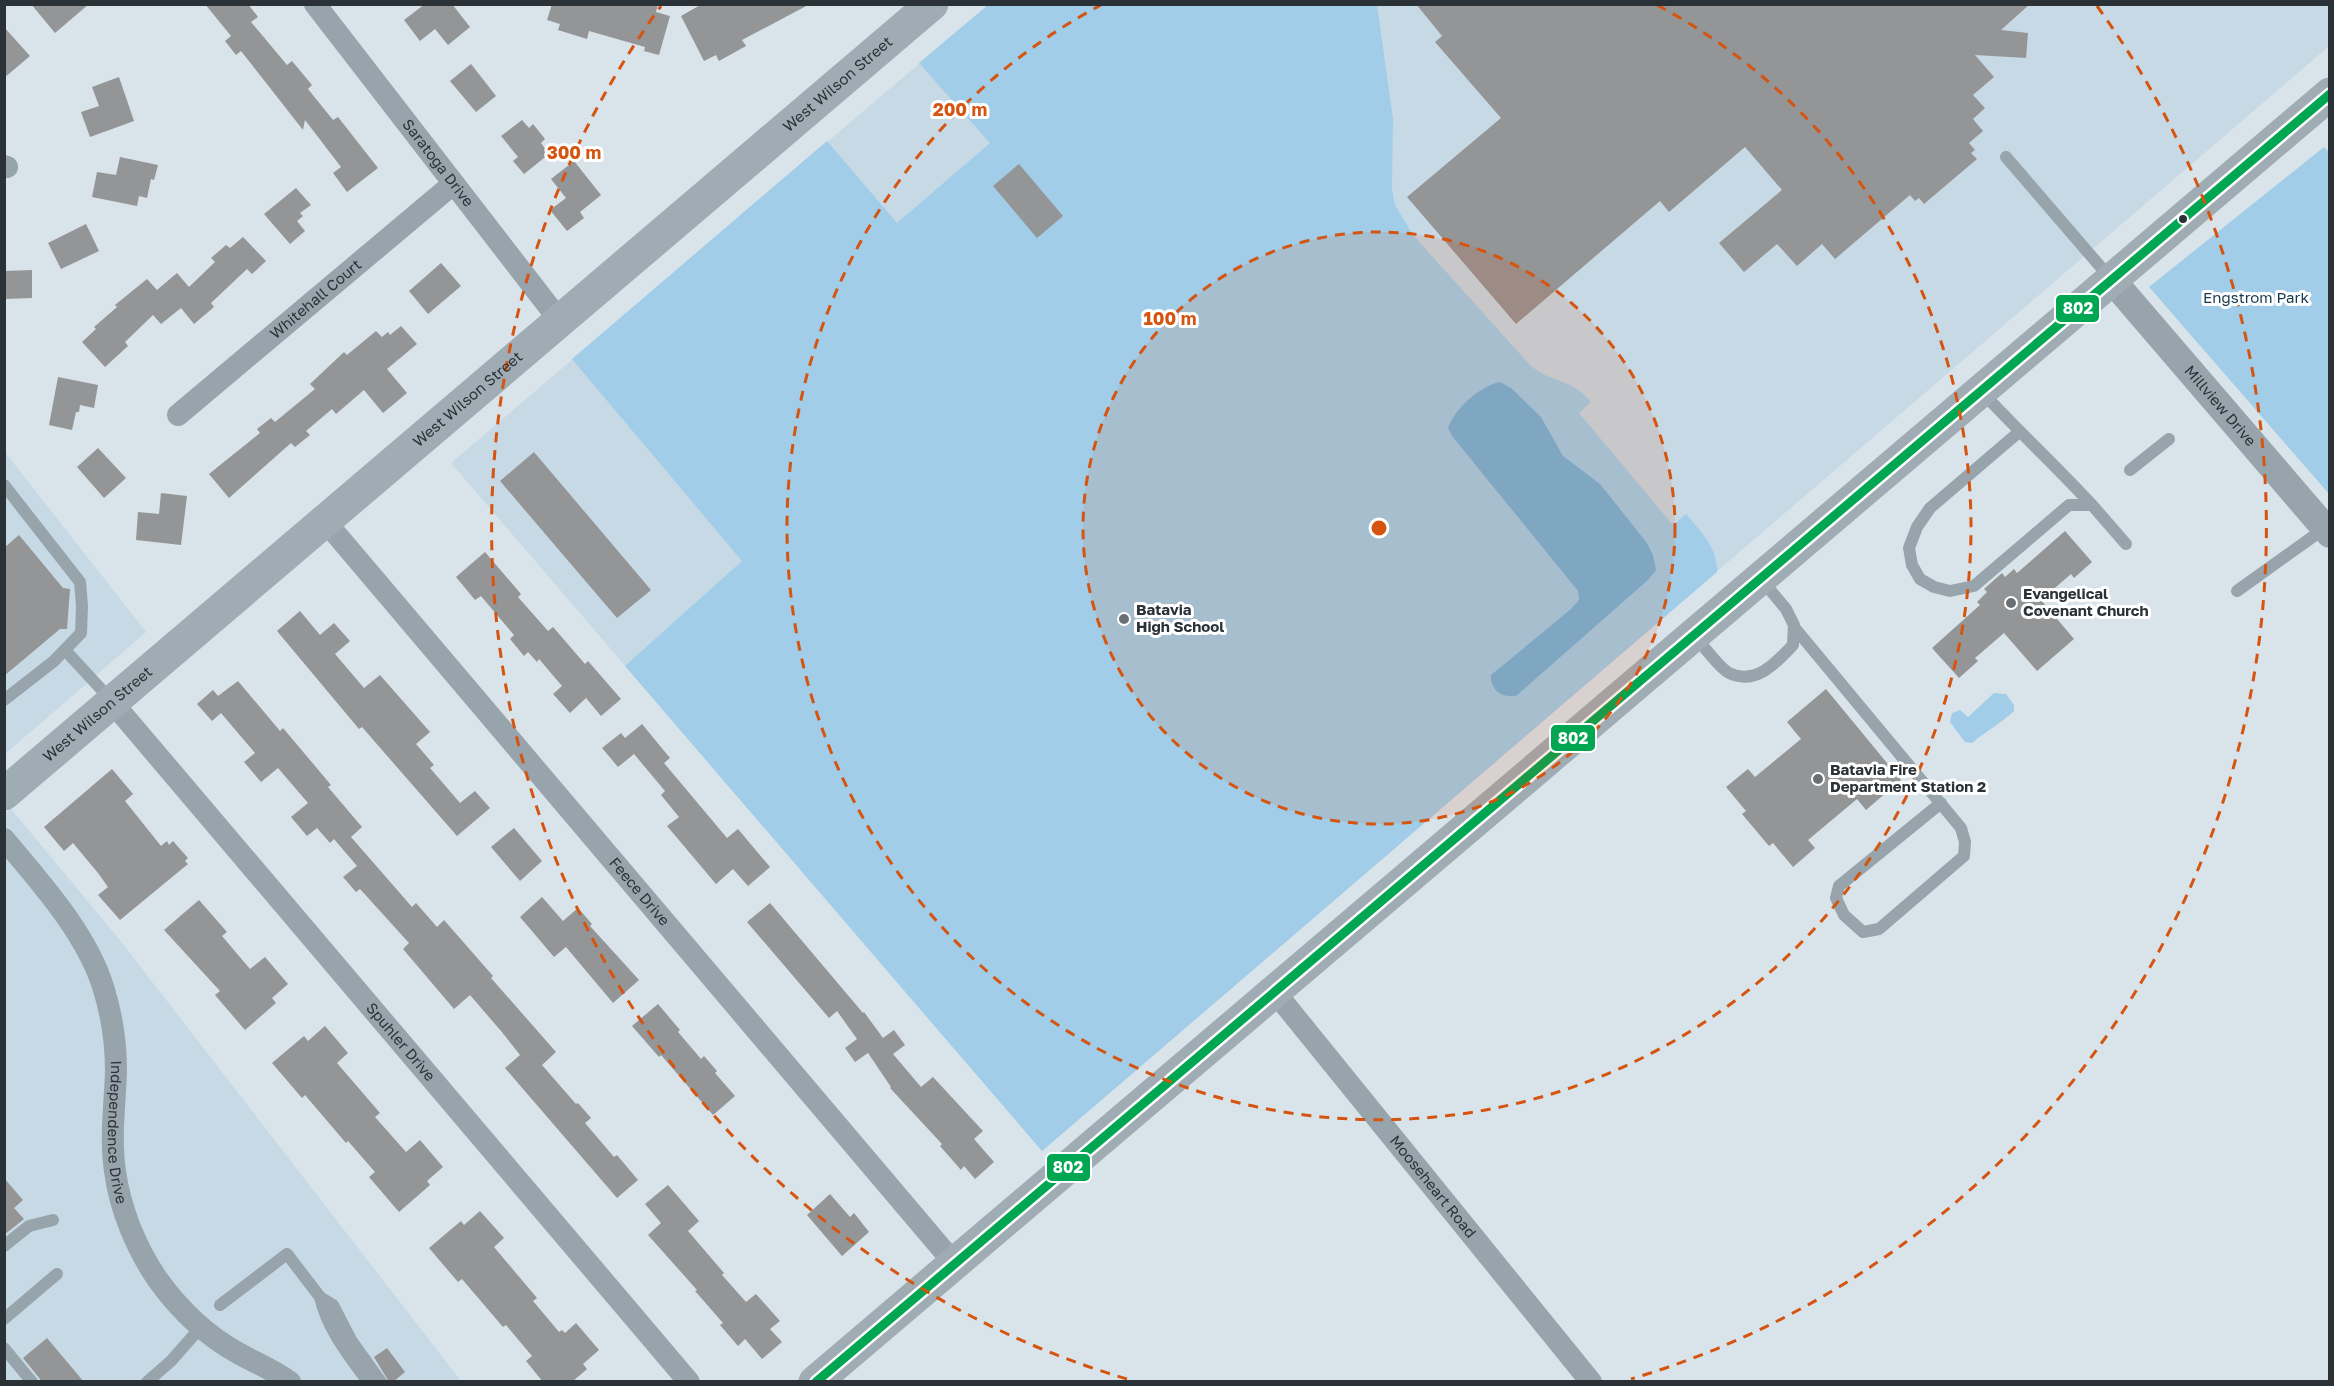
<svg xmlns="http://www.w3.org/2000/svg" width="2334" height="1386" font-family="'Golos Text',sans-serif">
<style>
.built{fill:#c7d9e5}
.green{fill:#a1cde9}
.water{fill:#75b3da}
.building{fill:#949596}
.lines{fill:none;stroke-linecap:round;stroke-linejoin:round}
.service{stroke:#98a4ac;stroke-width:12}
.minor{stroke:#98a4ac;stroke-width:22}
.tertiary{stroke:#98a4ac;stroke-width:28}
.secondary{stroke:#a0acb4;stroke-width:33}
.bus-1-casing{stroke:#fff;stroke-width:14}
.bus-1{stroke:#00a651;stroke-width:9}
.ring{fill:none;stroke:#d55510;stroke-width:3;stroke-dasharray:10 8}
.bus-dot{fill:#2b3237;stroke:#fff;stroke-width:2}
.poi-dot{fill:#687076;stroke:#fff;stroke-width:2}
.labels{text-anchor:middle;stroke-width:6;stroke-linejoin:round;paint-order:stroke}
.street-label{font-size:15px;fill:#2b3237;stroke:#fff}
.park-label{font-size:15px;fill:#15394f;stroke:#fff}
.poi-label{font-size:15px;font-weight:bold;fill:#2b3237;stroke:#fff;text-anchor:start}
.centre{fill:#d55510;stroke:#fff;stroke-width:3}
.ring-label{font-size:18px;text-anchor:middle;font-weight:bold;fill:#d55510;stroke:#fff;stroke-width:6;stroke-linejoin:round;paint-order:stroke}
.line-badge{stroke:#fff;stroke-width:2}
.badge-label{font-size:16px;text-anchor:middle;font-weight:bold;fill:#fff}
</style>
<rect width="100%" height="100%" fill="#d9e3ea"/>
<!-- built -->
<g class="built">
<path d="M988,5H2329V46L1042,1151L451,463Z"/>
<path d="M4,451L146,632L5,754H4Z"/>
<path d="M11,809L119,939L461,1381H5L4,814Z"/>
</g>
<!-- green -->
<g class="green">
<path d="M988,5H1377L1393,119L1392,189L1395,205L1413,235L1531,366C1553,384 1570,377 1591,402L1579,413L1673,525L1686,514C1701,532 1718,548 1717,572L1042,1151L625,666L742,561L572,359L827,141L897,223L990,143L919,63Z"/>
<path d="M2324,147L2330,153L2329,494L2149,287Z"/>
<path d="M1994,693L2006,694L2014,705V711C2000,724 1986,731 1972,743L1965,742L1950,722L1952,713L1960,710L1968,717Z"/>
</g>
<!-- water -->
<path class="water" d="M1500,382L1511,388L1541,417L1563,456L1600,484L1647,543L1653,555L1656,570L1648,580L1516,696C1502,698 1490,690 1491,675L1571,609L1579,600L1578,591L1452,436L1448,428C1455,408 1480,386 1500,382Z"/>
<!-- building -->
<g class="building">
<path d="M31,4H89L55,33Z"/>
<path d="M205,4H248L258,17L251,22L287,65L292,61L312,85L308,89L333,120L338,117L378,168L347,192L333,173L341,167L305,120L303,130L241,51L236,55L225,41L231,36Z"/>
<path d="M425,4H452L470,27L448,45L435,29L420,41L404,20Z"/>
<path d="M552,4H658L656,12L670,16L659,55L644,51L645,47L589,31L587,39L558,30L560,24L547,20Z"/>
<path d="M702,4H810L742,40L746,46L719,61L716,55L704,61L681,16Z"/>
<path d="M1416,4H2030L2001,30L2028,33L2026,58L1975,55L1994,77L1973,95L1985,108L1973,119L1983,131L1969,143L1975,150L1971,153L1977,159L1924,204L1919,198L1915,201L1910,195L1835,259L1822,244L1797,266L1777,244L1744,272L1719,243L1782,190L1745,147L1669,212L1660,201L1516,324L1407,197L1501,118L1435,42L1442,36Z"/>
<path d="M4,27L30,56L4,78Z"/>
<path d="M471,64L496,96L476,112L450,81Z"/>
<path d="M119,77L134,121L90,137L81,112L99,106L92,87Z"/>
<path d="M522,120L529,128L533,124L545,139L541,143L549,154L524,174L513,161L518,157L501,136Z"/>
<path d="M120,157L158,165L154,180L151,179L147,198L139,196L137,206L92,197L97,172L116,175Z"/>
<path d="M574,161L601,195L580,212L584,218L567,231L550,210L566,198L551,179Z"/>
<path d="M1019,164L1063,216L1037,238L993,186Z"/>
<path d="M296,188L311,205L300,213L303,216L297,221L305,231L290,244L264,214Z"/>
<path d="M86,224L99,251L61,269L48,243Z"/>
<path d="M243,237L266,261L252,274L247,269L211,303L214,307L194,324L181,308L161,324L153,315L125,342L128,346L105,367L82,342L96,329L94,327L117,307L115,305L147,279L157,290L177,273L189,287L215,262L211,258L226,245L230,248Z"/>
<path d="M441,263L461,286L428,314L409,291Z"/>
<path d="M32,270V298L4,299V271Z"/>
<path d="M401,326L417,344L387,369L407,393L383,413L364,390L336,414L332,409L306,431L310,435L295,447L291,443L229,498L209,474L260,433L257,429L271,418L275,422L315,389L310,384L344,352L347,355L376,331L382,337L388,332L390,335Z"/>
<path d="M58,377L98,385L94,408L80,405L79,412H76L72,430L49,425Z"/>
<path d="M98,448L126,478L104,498L77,467Z"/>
<path d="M534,452L651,590L617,618L500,481Z"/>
<path d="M161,493L187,496L181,545L136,540L138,512L159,514Z"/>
<path d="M2065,531L2092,562L2074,578L2071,574L2041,600L2074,639L2037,671L2004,633L1975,658L1978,661L1959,678L1932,648L1980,605L1977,602L1987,592L1984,589L2002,573L2005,577L2014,569L2017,573Z"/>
<path d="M19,535L63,588L70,589L67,629H60L4,676V548Z"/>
<path d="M485,552L521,594L518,597L548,631L553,627L585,664L588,661L621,699L601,716L586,698L570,713L553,694L562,686L539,659L537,662L528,652L524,656L510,639L514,635L481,596L475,600L456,577Z"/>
<path d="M300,611L320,635L334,623L350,641L335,654L364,688L380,675L430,732L416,744L434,765L430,768L460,803L475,791L490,808L457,836L362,727L359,729L277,631Z"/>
<path d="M238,681L280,731L283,728L331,785L328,787L362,827L351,837L412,907L416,903L437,927L444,920L493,976L491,978L556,1052L542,1065L576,1104L578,1103L591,1118L585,1123L614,1157L617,1155L638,1180L617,1198L505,1068L520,1055L501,1031L470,995L454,1009L403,949L409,943L360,889L356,892L343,877L357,866L334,839L330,843L317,828L307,836L291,817L308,803L278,768L261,782L244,762L255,753L221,713L212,721L197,704L213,690L218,696Z"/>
<path d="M1826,689L1901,780L1866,810L1857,799L1808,840L1815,848L1793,867L1773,843L1769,846L1742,814L1746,811L1726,787L1748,769L1755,777L1801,739L1787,722Z"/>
<path d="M642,724L670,758L664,763L727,838L738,829L770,867L748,886L733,869L716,884L667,826L679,817L661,795L665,791L634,754L618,767L602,748L621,733L625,738Z"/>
<path d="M112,769L133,794L125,801L161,846L167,841L169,845L173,841L188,858L185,861L188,864L120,920L98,895L108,887L98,873L73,843L64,851L44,827Z"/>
<path d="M514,828L542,861L520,881L491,847Z"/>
<path d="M542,897L563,921L578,908L592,924L590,926L639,980L613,1003L566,947L554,957L520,917Z"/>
<path d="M199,900L227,932L222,936L250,969L265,957L288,984L272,998L276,1003L245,1030L215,995L220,991L164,930Z"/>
<path d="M770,903L863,1013L864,1012L883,1038L894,1030L905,1045L893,1054L921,1087L933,1077L983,1131L974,1139L994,1162L975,1179L964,1166L961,1170L940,1146L942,1144L890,1088L891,1087L868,1053L855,1062L845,1048L857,1039L837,1011L829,1018L747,922Z"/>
<path d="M658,1004L680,1030L678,1032L701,1059L704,1056L717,1071L715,1073L735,1096L713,1115L661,1055L659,1057L632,1026Z"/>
<path d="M325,1026L348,1053L337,1063L380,1113L375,1117L406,1152L420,1140L443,1167L427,1181L430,1185L399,1212L369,1177L375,1172L348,1141L346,1143L305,1095L302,1098L272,1063L304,1036L308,1041Z"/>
<path d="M4,1178L23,1200L14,1208L24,1219L4,1235Z"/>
<path d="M668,1185L699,1221L688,1231L724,1273L722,1275L746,1302L756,1294L780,1321L770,1329L782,1342L762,1359L745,1339L738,1346L720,1325L723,1323L695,1291L697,1290L648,1235L661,1223L645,1204Z"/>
<path d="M830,1194L850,1217L854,1213L869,1232L842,1256L807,1215Z"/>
<path d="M480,1211L504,1238L494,1247L537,1298L533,1301L559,1332L562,1330L565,1333L576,1323L599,1350L583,1364L587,1369L572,1382H543L526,1361L532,1356L506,1325L503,1327L462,1279L458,1282L429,1248L461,1221L464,1225Z"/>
<path d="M47,1338L84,1382H41L40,1379L23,1358Z"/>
<path d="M387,1348L405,1372L393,1382H389L374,1357Z"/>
</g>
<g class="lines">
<!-- service -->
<g class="service">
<path d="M2006,157L2111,279"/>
<path d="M1982,392C2018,431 2056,466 2092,505"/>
<path d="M2019,432L1930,508L1917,527L1909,548L1912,565L1920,579L1934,587L1950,591L1974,586L2069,505H2092L2126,544"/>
<path d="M2130,470L2169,439"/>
<path d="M4,485L80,582L82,606L81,633L54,661L4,700"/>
<path d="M2237,591L2325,528"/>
<path d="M1794,627L1961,828L1965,842L1964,856L1879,929L1863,932L1844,915L1836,898L1839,886L1941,803"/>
<path d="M1694,635C1702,644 1719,668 1729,673C1756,686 1777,662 1793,645L1794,625L1786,609L1761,579"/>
<path d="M65,650L112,701"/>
<path d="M4,1246L29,1226L53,1220"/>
<path d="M320,1297C327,1329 349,1356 368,1382"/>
<path d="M220,1305L287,1254L320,1297L333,1305L351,1340L381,1382"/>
<path d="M4,1319L57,1274"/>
<path d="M4,1348L32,1382"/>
<path d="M147,1382L171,1361L201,1327"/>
</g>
<!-- minor -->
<g class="minor">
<path id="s1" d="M315,4L560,321"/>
<path d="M4,166L7,167"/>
<path id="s2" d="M178,415L453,184"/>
<path id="s3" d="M325,521L954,1263"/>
<path id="s4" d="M112,702L689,1382"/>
<path id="s5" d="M4,839C41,883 88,935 104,990C112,1016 116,1044 116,1071C115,1104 110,1138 115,1171C120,1209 136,1248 158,1280C179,1309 207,1336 238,1353C256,1363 274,1370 290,1382"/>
<path id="s6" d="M1274,991L1591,1382"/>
</g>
<!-- tertiary -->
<path class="tertiary" id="s7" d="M2112,280L2330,534"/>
<!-- secondary -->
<g class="secondary">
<path id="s8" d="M4,794L932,4"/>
<path d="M815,1382L2330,94"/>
</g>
<defs>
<path id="bus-1" d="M816,1382L2330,94"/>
</defs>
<!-- bus-1 casing -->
<use href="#bus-1" class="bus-1-casing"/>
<!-- bus-1 -->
<use href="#bus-1" class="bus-1"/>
</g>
<!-- distance rings -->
<circle cx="1379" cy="528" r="296" fill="#d55510" fill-opacity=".12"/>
<g class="ring">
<circle cx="1379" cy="528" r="296"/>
<path d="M1657 5A592 592 0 1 1 1101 5"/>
<path d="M1127 1379A888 888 0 0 1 661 6M2097 6A888 888 0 0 1 1631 1379"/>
</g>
<!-- markers -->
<circle class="bus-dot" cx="2183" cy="219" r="5"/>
<g class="poi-dot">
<circle cx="2011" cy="603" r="6"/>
<circle cx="1124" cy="619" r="6"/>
<circle cx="1818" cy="779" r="6"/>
</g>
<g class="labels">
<!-- street labels -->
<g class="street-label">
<text dy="5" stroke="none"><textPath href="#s8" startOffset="1095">West Wilson Street</textPath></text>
<text dy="5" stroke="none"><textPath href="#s1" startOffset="201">Saratoga Drive</textPath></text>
<text dy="5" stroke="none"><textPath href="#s2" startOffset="180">Whitehall Court</textPath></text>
<text dy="5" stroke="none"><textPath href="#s8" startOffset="609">West Wilson Street</textPath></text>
<text dy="5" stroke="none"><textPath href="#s7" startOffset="166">Millview Drive</textPath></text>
<text dy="5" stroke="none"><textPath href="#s8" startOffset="123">West Wilson Street</textPath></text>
<text dy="5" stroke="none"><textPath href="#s3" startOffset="486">Feece Drive</textPath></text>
<text dy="5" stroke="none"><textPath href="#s4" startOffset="446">Spuhler Drive</textPath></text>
<text dy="5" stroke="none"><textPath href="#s5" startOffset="326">Independence Drive</textPath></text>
<text dy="5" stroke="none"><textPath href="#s6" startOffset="252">Mooseheart Road</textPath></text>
</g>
<!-- park labels -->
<g class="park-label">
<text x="2256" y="303">Engstrom Park</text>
</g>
<!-- poi labels -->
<g class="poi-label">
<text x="2023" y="599">Evangelical<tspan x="2023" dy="17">Covenant Church</tspan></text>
<text x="1136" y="615">Batavia<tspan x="1136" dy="17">High School</tspan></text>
<text x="1830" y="775">Batavia Fire<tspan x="1830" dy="17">Department Station 2</tspan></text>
</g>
</g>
<circle cx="1379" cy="528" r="9" class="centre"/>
<g class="ring-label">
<text x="960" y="116">200 m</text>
<text x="574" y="159">300 m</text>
<text x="1170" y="325">100 m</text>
</g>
<g class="line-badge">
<rect x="2055" y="294" width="45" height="29" rx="6" fill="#00a651"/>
<rect x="1550" y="724" width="46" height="28" rx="6" fill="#00a651"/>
<rect x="1046" y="1153" width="45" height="29" rx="6" fill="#00a651"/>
</g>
<g class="badge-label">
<text x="2078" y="314">802</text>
<text x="1573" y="744">802</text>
<text x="1068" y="1173">802</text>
</g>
<!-- border -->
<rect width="2334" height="1386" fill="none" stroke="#2b3237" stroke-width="12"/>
</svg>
